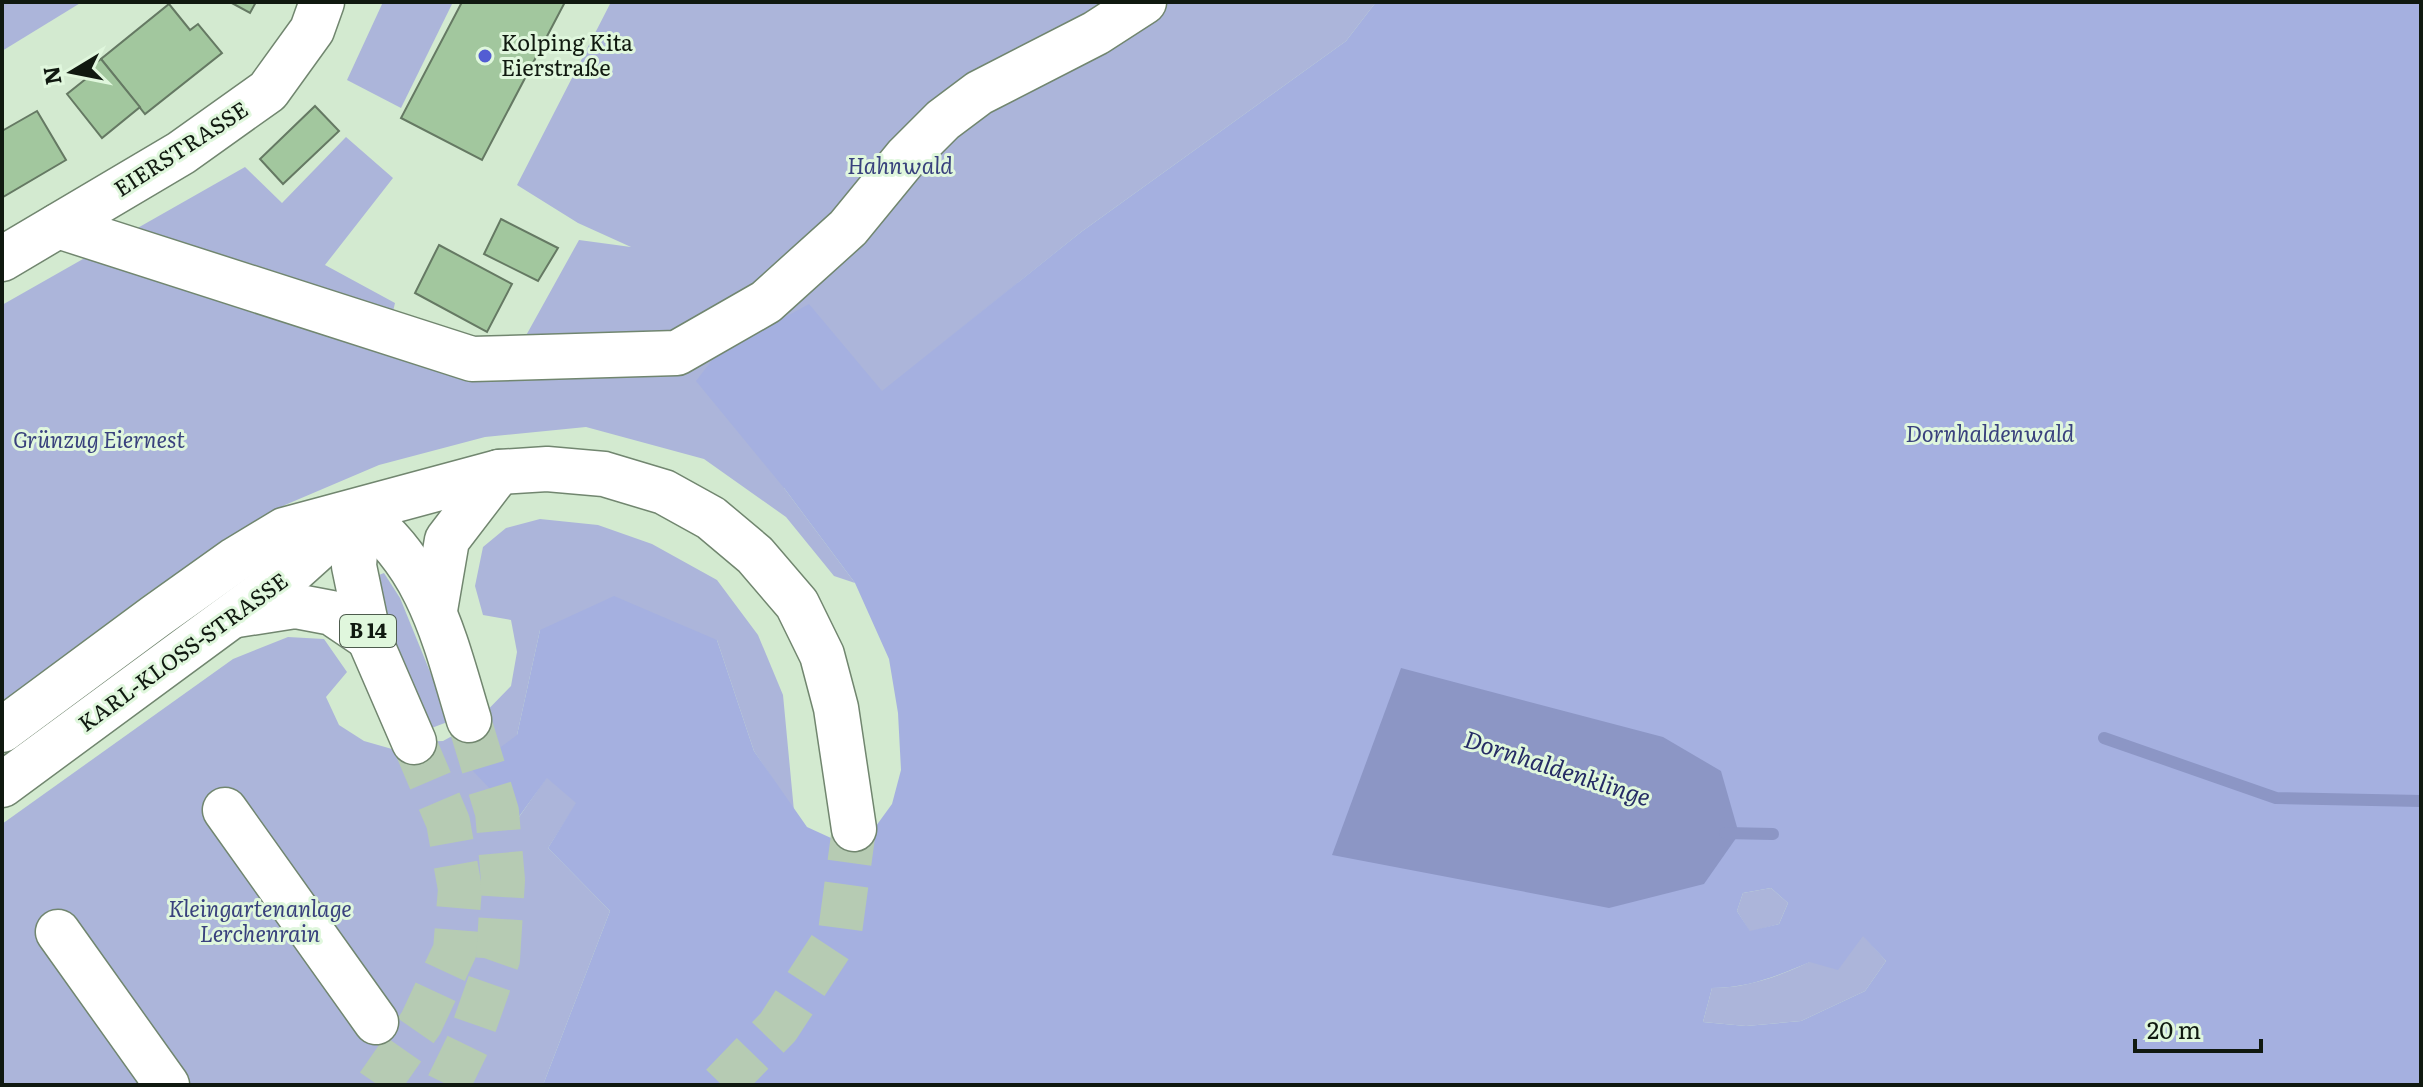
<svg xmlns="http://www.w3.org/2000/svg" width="2423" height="1087" font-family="Literata,serif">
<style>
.green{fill:#acb5da}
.forest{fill:#a5b0e0;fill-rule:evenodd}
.water{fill:#8c96c5}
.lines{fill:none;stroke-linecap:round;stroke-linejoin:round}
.stream{stroke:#8c96c5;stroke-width:12}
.building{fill:#a2c79e;stroke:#657963;stroke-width:2}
.major-tunnel{stroke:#b6cbb3;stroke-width:44;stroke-dasharray:44 22;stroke-linecap:butt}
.minor-casing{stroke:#71866f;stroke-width:47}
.major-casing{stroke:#71866f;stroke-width:47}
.minor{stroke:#fff;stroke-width:44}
.major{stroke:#fff;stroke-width:44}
.poi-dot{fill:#535dd3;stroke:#e0f7dd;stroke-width:3}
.labels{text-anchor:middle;stroke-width:6;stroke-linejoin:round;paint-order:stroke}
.shield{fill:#e0f7dd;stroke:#4e5c4e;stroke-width:2}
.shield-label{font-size:20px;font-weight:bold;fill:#101910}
.poi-label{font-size:22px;fill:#101910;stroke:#e0f7dd;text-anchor:start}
.street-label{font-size:22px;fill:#101910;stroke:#e0f7dd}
.park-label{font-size:22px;font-style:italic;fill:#39417d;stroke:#e0f7dd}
.water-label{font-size:24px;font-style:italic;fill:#262c65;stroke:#e0f7dd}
</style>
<rect width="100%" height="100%" fill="#d3ead0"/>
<!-- green -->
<g class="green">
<path d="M2,2H82L2,51Z"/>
<path d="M383,2H453L401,108L347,80Z"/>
<path d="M611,2H1376L1346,41L1081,232L882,392L784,488L855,583L834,576L786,517L704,459L586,427L485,437L379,465L285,505L149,592L2,702V305L245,167L282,203L346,137L393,178L325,265L395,303L383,354L503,377L579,240L631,247L578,223L517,185Z"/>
<path d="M540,519L598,525L652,544L717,580L758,635L783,695L794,811L754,751L717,640L540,630L517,735L519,817L547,777L577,803L548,848L610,911L543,1085H2V824L233,659L288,637L324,639L347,672L326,697L339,725L364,741L392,749L414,742L443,741L474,724L511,686L517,652L511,620L483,615L475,586L483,547L506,528Z"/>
<path d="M384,573L400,598L450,721L429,729L381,627L374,577Z"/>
<path d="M1771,888L1788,903L1779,924L1750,932L1737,911L1743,893Z"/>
<path d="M1863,935L1886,961L1865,991L1801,1021L1746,1026L1703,1022L1712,988C1767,988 1815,959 1863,935Z"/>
</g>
<!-- forest -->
<path class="forest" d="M1376,2H2421V1085H543L610,911L548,848L576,803L547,778L518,818L471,769L517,735L540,630L614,596L717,640L754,751L807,827L831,838L853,836L876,826L892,804L901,770L898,713L889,659L855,583L784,488L696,381L716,355L809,304L882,391L1081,232L1346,41ZM1771,888L1788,903L1779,924L1750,931L1737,911L1743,893ZM1863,936L1886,961L1865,991L1801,1021L1746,1026L1703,1022L1712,988C1748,988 1777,976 1810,962L1838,970Z"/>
<!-- water -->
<path class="water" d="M1401,668L1663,737L1721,771L1739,834L1704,884L1609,908L1332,855Z"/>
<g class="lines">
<!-- stream -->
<g class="stream">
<path d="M2104,738L2276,798L2421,801"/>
<path d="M1725,833L1773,834"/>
</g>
</g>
<!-- building -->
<g class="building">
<path d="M230,2H256L250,13Z"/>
<path d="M462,2H565L482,160L401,118Z"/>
<path d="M169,4L190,30L198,24L222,53L145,114L101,59Z"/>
<path d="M101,59L140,107L102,138L67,94L87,78L82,73Z"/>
<path d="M315,106L339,131L283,184L260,159Z"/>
<path d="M37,111L66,160L3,197L2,131Z"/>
<path d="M501,219L558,248L538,281L484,254Z"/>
<path d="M439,245L512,284L487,332L415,293Z"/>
</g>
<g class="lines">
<!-- major-tunnel -->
<g class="major-tunnel">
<path d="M378,1085L421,1023L455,950L460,889L448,822L414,742"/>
<path d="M448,1085L468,1044L498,959L503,880L497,812L469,720"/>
<path d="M722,1085L778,1027L840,932L854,829"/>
</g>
<defs>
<g id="minor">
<path d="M58,226L472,359L677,353L766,302L848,228L907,156L943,120L979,93L1096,33L1144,2"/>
<path d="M2,259L181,153L268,91L312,30L322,2"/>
<path d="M225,810L376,1022"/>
<path d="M58,932L167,1085"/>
</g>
<g id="major">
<path d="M358,512L354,566L369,638L414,742"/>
<path d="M358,512C429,563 445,641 469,720"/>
<path d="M435,610L447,540L499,472"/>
<path d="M237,615L295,606L332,613L369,638"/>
<path d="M2,730L156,616L236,559L284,530L499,472L547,469L604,474L664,492L711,518L755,555L797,604L822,655L836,708L854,829"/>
<path d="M2,785L294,570L354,516"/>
</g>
</defs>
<!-- minor casing -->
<use href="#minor" class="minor-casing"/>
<!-- major casing -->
<use href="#major" class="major-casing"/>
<!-- minor -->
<use href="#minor" class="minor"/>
<!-- major -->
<use href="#major" class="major"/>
</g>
<!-- markers -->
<circle class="poi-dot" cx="485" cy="56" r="8"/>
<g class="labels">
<!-- shield labels -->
<rect class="shield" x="340" y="615" width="56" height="32" rx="6"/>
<g class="shield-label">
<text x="368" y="638">B 14</text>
</g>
<!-- poi labels -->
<g class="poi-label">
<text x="501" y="51">Kolping Kita<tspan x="501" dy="25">Eierstraße</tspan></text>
</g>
<!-- street labels -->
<g class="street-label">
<text transform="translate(181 149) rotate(-33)" y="8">EIERSTRASSE</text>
<text transform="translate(183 652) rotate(-36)" y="8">KARL-KLOSS-STRASSE</text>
</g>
<!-- park labels -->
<g class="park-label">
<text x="900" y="174">Hahnwald</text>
<text x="1990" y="442">Dornhaldenwald</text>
<text x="99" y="448">Grünzug Eiernest</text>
<text x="260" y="917">Kleingartenanlage<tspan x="260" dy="25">Lerchenrain</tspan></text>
</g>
<!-- water labels -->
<g class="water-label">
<text transform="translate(1557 769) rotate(18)" y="8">Dornhaldenklinge</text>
</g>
</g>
<!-- border -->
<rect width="2423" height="1087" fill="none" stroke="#101910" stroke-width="8"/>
<!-- north arrow -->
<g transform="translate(72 72) rotate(260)" stroke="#e0f7dd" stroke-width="6" paint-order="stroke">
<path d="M0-6L14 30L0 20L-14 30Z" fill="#101910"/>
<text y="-12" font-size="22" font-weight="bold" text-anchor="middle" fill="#101910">N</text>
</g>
<!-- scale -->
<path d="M2135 1039v12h126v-12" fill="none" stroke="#101910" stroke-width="4"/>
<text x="2147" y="1039" font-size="24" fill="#101910" stroke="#e0f7dd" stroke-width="6" paint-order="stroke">20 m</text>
</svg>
